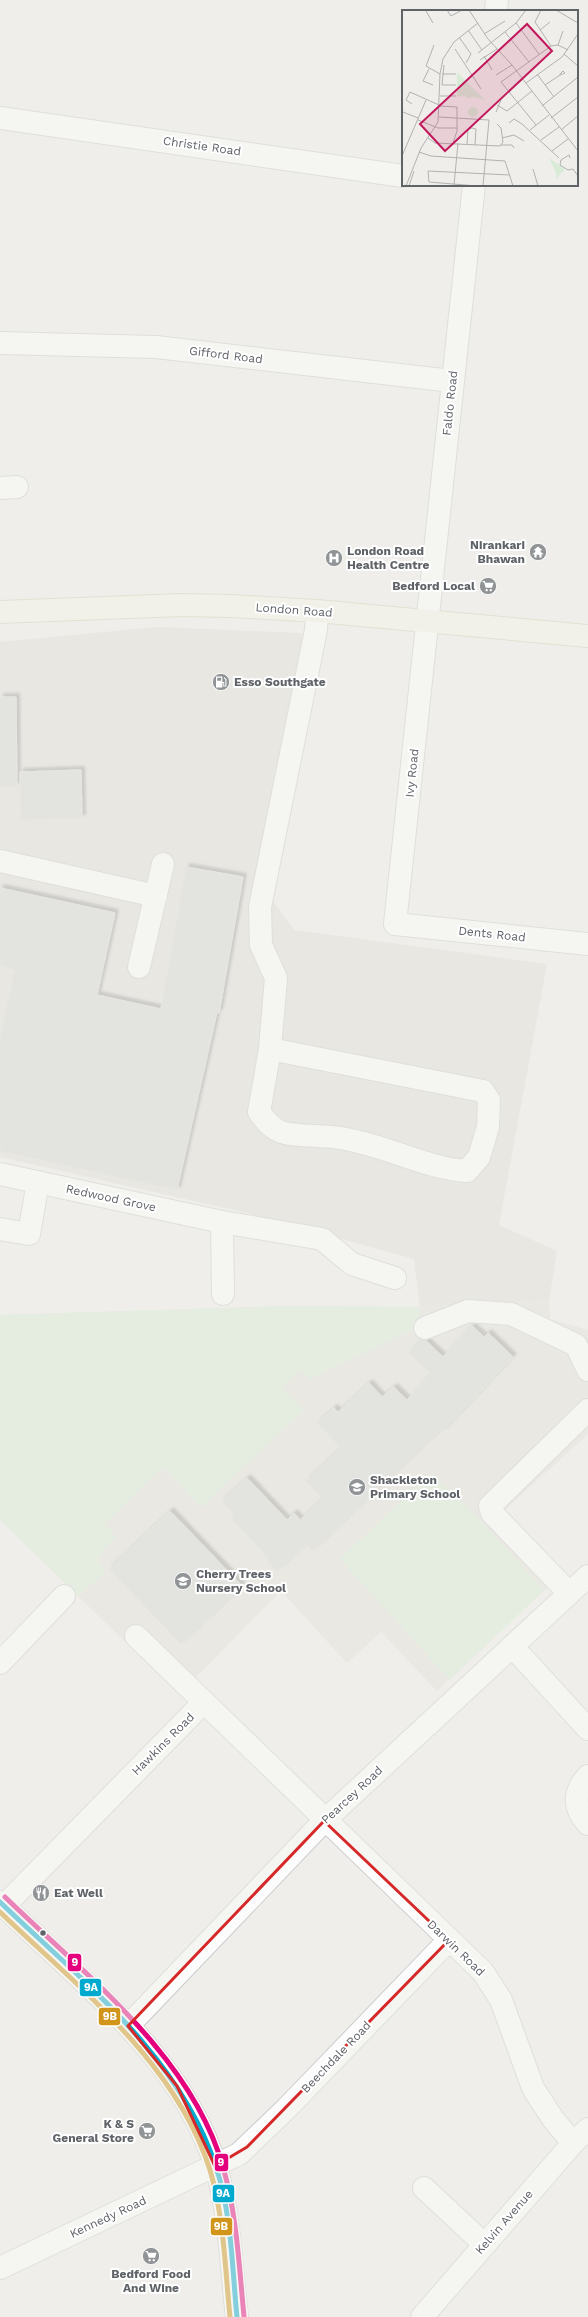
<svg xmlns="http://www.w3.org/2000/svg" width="588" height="2317" font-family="'Work Sans',sans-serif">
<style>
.industrial{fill:#dfddda}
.education{fill:#e2e0da}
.green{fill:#d8ebd6}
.building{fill:#d6d5d3;stroke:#deddd9;filter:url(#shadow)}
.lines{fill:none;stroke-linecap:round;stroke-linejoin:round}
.minor-casing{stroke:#cbcccc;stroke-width:24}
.major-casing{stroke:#d7ceb8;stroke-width:24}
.minor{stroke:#fdfcfc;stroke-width:22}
.major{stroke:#f4f2e9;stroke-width:22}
.bus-1-casing{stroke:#fff;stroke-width:8}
.bus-2-casing{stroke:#fff;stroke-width:8}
.bus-3-casing{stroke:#fff;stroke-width:8}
.bus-1{stroke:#00a9ce;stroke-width:5}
.bus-2{stroke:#d1951a;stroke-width:5}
.bus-3{stroke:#e5007d;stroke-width:5}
.marked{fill:none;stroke:#d62828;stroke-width:3;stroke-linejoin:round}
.bus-dot{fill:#5f6368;stroke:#fff;stroke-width:1.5}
.labels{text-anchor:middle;stroke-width:4;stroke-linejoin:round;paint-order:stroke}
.street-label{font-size:12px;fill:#5f6368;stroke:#fff}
.poi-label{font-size:12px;font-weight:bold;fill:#5f6368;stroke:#fff;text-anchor:start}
.inset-road{fill:none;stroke:#b1b2b2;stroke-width:1}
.view{fill:#c2185b;fill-opacity:0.15;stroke:#c2185b;stroke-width:2}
.inset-edge{fill:none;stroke:#5f6368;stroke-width:2}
.line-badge{stroke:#fff;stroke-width:1.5}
.badge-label{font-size:11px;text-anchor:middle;font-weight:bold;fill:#fff}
</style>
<defs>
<filter id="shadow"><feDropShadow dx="3.5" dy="-3.5" stdDeviation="1" flood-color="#0004"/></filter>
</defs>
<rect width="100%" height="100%" fill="#efeeea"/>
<!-- industrial -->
<path class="industrial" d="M157,627L322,634L273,901L294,930L547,964L499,1225L557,1251L549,1300L420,1307L414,1259L247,1213L0,1157V642Z"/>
<!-- education -->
<path class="education" d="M549,1300L550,1319L588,1330V1434L495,1519L553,1582L437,1691L381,1632L347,1663L281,1591L179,1694L0,1520V1315L284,1306L420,1307Z"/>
<!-- green -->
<g class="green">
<path d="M284,1306L420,1307L418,1327L310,1379L301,1370L282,1387L304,1410L201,1507L163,1467L105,1524L116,1537L106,1547L98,1561L106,1571L79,1596L0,1520V1315Z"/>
<path d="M431,1473L469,1509L544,1590L450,1680L340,1559Z"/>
</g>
<!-- building -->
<g class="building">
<path d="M0,697H16L17,786H0Z"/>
<path d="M81,770L82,818L21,820L20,772Z"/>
<path d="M186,867L243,877L219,1013L217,1012L177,1190L0,1151V1037L15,970L0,966V888L115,913L97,995L161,1009Z"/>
<path d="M472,1326L484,1337L488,1333L513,1357L442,1432L440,1430L312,1551L306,1544L277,1571L267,1561L269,1559L231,1518L234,1514L222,1501L247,1478L287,1520L294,1513L300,1520L323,1499L306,1481L341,1448L317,1423L334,1408L338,1412L369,1383L382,1397L394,1387L407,1400L431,1374L409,1353L422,1340H425L443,1357Z"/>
<path d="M170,1511L242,1586L181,1644L109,1569Z"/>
</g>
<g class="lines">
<defs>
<g id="minor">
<path d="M496,11L497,0"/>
<path d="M0,118L403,176"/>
<path d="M474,185L395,924L588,944"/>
<path d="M0,343L156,347L452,381"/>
<path d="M0,488L17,487"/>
<path d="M0,861L156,896"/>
<path d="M139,967L163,864"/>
<path d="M270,1049L483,1091L489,1100L488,1127L479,1157L467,1171C424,1168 383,1144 340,1138C324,1135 291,1137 279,1131C270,1127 265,1120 259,1112L270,1049L276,978L261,945L260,907L316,630L317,611"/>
<path d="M0,1174L222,1222L322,1239L352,1264L395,1278"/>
<path d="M222,1222L223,1294"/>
<path d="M0,1229L29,1234L38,1182"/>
<path d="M425,1328L468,1311L511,1314L576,1345L588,1370"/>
<path d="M569,1593L492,1513L490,1506L588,1410"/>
<path d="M136,1636L204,1702"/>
<path d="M512,1646L588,1729"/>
<path d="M0,1663L64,1596"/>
<path d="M588,1776C573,1792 573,1808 588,1824"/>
<path d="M0,1902C80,1982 181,2055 216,2167C230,2215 231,2267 237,2317"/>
<path d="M4,1906L204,1702L483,1972L501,2000L533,2088L553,2119L573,2143"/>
<path d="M128,2026L324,1821L588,1576"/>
<path d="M424,2188L484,2244"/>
<path d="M0,2268L239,2154L287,2108L449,1940"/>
<path d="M422,2317L573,2143L588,2129"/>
</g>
<path id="major" d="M0,612L181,605L232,606L317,611L588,636"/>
</defs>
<!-- minor casing -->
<use href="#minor" class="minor-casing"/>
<!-- major casing -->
<use href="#major" class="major-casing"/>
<!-- minor -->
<use href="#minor" class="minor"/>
<!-- major -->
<use href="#major" class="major"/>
<defs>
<path id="bus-1" d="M0,1902C81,1980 180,2056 216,2167C232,2215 232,2268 237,2317"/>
<path id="bus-2" d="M0,1912C78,1987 176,2062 210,2170C224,2217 225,2268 230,2317"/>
<path id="bus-3" d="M5,1897C84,1974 192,2056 223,2167C237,2215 239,2266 244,2316"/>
</defs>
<!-- bus-1 casing -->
<use href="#bus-1" class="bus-1-casing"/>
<!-- bus-2 casing -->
<use href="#bus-2" class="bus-2-casing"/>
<!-- bus-3 casing -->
<use href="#bus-3" class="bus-3-casing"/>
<!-- bus-1 -->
<use href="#bus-1" class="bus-1"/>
<!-- bus-2 -->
<use href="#bus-2" class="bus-2"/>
<!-- bus-3 -->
<use href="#bus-3" class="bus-3"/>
</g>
<!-- marked area -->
<path d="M0 0H588V2317H0ZM324,1821L449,1940L247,2147L215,2166L177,2086L128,2026Z" fill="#efeeea" fill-opacity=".55" fill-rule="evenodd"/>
<path class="marked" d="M324,1821L449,1940L247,2147L215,2166L177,2086L128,2026Z"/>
<!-- icons -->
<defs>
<symbol id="temple-disc" viewBox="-11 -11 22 22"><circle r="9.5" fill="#919496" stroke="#fff"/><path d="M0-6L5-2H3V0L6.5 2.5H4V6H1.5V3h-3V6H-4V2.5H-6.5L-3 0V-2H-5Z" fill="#fff"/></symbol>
<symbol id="hospital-disc" viewBox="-11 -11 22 22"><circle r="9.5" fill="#919496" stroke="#fff"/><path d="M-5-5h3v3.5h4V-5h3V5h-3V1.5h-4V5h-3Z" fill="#fff"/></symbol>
<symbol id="supermarket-disc" viewBox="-11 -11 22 22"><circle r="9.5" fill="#919496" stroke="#fff"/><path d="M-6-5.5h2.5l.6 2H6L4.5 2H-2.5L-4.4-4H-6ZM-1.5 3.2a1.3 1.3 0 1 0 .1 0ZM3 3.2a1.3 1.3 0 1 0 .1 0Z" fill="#fff"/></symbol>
<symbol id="fuel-disc" viewBox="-11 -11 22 22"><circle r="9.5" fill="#919496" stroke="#fff"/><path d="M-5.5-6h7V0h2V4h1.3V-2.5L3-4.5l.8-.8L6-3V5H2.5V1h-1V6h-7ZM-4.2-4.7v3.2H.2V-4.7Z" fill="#fff"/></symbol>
<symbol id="school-disc" viewBox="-11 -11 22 22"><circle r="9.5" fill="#919496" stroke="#fff"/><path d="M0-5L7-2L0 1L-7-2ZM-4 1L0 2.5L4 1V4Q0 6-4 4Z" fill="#fff"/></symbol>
<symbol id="restaurant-disc" viewBox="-11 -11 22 22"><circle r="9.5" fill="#919496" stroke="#fff"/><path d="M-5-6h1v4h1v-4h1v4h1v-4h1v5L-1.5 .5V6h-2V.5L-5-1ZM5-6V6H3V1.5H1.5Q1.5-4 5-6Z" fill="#fff"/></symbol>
</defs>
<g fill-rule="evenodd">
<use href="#temple-disc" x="528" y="542" width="20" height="20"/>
<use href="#hospital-disc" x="324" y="548" width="20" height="20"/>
<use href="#supermarket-disc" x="478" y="576" width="20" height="20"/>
<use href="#fuel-disc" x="211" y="672" width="20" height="20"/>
<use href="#school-disc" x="347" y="1477" width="20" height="20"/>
<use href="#school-disc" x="173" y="1571" width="20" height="20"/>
<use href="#restaurant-disc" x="31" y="1883" width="20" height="20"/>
<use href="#supermarket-disc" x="137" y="2121" width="20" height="20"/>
<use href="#supermarket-disc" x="141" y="2246" width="20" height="20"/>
</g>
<!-- markers -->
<circle class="bus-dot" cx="43" cy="1933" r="3.5"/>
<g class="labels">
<!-- street labels -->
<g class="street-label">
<text transform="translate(202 146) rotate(8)" y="4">Christie Road</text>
<text transform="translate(226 355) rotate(7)" y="4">Gifford Road</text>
<text transform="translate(450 403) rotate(-84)" y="4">Faldo Road</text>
<text transform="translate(294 610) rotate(4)" y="4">London Road</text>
<text transform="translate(412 773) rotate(-84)" y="4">Ivy Road</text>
<text transform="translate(492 934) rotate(6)" y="4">Dents Road</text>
<text transform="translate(111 1198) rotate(12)" y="4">Redwood Grove</text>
<text transform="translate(163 1744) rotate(-45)" y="4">Hawkins Road</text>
<text transform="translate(352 1795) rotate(-43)" y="4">Pearcey Road</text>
<text transform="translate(456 1948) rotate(44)" y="4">Darwin Road</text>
<text transform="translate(336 2057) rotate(-46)" y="4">Beechdale Road</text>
<text transform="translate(108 2217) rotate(-25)" y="4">Kennedy Road</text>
<text transform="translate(504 2222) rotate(-49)" y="4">Kelvin Avenue</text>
</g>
<!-- poi labels -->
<g class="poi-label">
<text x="525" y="549" text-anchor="end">Nirankari<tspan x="525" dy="14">Bhawan</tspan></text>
<text x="347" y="555">London Road<tspan x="347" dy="14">Health Centre</tspan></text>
<text x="475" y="590" text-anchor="end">Bedford Local</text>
<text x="234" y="686">Esso Southgate</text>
<text x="370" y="1484">Shackleton<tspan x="370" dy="14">Primary School</tspan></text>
<text x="196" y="1578">Cherry Trees<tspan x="196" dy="14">Nursery School</tspan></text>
<text x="54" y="1897">Eat Well</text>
<text x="134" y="2128" text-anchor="end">K &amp; S<tspan x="134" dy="14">General Store</tspan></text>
<text x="151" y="2278" text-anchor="middle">Bedford Food<tspan x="151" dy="14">And Wine</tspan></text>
</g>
</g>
<!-- overview -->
<g transform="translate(402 10)">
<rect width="176" height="176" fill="#efeeea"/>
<path d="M55,62L83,90L73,87L64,88V85L55,87ZM66 102a5 5 0 1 1 10 0a5 5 0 1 1-10 0ZM147,148L163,159L154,169V163Z" fill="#d8ebd6"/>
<path class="inset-road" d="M45,0L49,6L60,0M67,0L86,29L110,55L176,141M139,0L133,12L149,36M154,0L176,13M24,1L31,13M114,13L137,44M66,20L80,40M138,20L148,12M103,22L127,52M82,24L103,11M57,27L69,44L64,53M32,35L24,56L38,64M156,35L161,21M53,39L79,79M76,43L114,13L124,0M162,44L176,56M82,46L90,60M78,50L95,39M27,59L21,71L31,75M161,61L163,63L158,65V64ZM40,64H54M135,64L152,87M94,65L110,55M124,73L160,47L176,24M40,75L42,55M40,75H54M143,75L158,65M38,86H54M10,94L4,90L8,82L37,95M95,95L105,101L130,81M37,96L55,97V121L51,133M140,96L176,67M1,102L16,108M94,102L99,90M37,107L87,110L81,176M149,108L176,87M16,110L36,118H55M107,113L112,109L120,114L157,148M134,115L99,72L149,36L156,35L166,40M128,120L147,105M159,120L176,106M26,128L33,133L98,136L101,132L99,118L95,114M100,128L112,125L122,131M139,130L157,117M65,134L66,119L70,118L74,119L73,135M99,135H110L112,138M150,141L166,129M17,142L29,146L103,151L111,176M0,146L24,90M168,148L167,145L159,150L158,155L166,160L171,159L176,166M131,159L136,176M52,175L56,133M4,176L19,138L36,112L38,64L41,49L52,32L76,13M7,176L12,161M75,176L27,172L26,161L108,165"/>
<path class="view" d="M125,14L150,41L43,141L18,114Z"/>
<rect width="176" height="176" class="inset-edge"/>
</g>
<g class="line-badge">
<rect x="67" y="1953" width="15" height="19" rx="4" fill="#e5007d"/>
<rect x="79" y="1978" width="23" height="19" rx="4" fill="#00a9ce"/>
<rect x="98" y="2007" width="23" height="19" rx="4" fill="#d1951a"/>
<rect x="214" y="2153" width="15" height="19" rx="4" fill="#e5007d"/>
<rect x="212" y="2184" width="23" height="19" rx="4" fill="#00a9ce"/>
<rect x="210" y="2217" width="23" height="19" rx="4" fill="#d1951a"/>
</g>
<g class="badge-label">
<text x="75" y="1966">9</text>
<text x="91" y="1991">9A</text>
<text x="110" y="2020">9B</text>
<text x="221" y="2166">9</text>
<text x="223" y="2197">9A</text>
<text x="221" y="2230">9B</text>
</g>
</svg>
